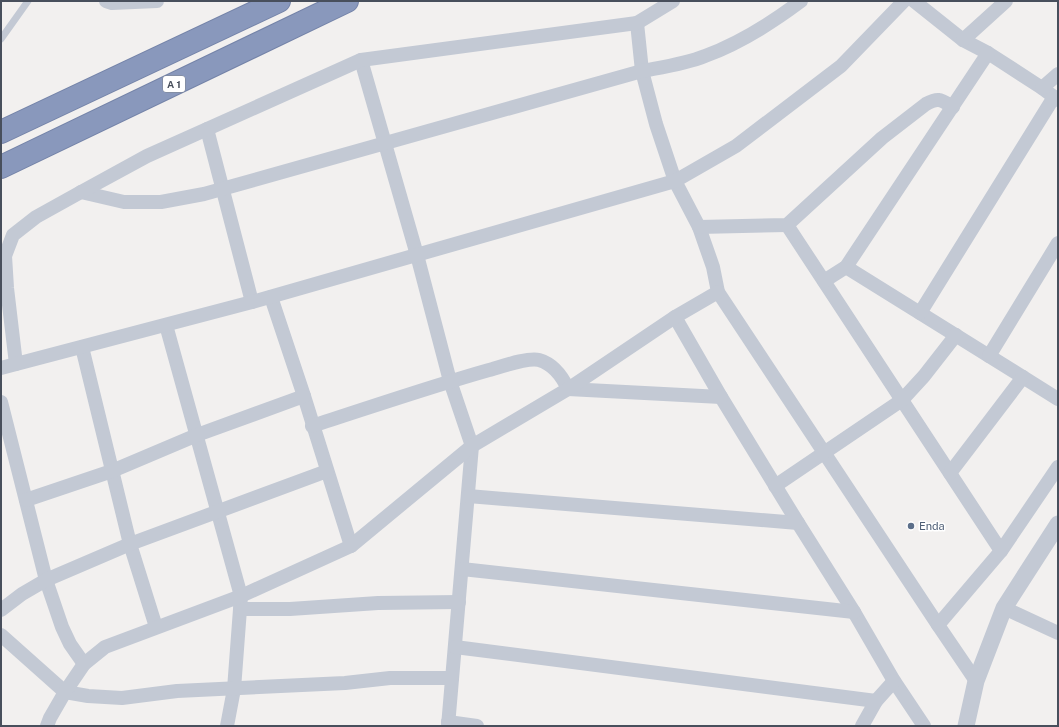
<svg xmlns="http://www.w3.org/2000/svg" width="1059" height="727" font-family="'Public Sans',sans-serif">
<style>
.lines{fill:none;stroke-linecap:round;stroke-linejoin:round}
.motorway-casing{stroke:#7483a8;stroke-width:24}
.service{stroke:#c3c9d4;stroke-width:7}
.minor{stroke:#c3c9d4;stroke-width:14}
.tertiary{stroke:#c3c9d4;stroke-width:17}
.motorway{stroke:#8998bc;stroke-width:22}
.service-dot{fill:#5c6f8a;stroke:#fff;stroke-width:1.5}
.labels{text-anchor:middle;stroke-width:3;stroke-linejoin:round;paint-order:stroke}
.shield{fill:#fff;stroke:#7f848d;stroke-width:1}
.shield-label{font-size:10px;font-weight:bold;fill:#484f5c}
.service-label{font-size:11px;fill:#4e5e75;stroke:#fff;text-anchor:start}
</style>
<rect width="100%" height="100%" fill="#f2f0ef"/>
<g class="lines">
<defs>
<g id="motorway">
<path d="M1,132L279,1"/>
<path d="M1,167L347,1"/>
</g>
</defs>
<!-- motorway casing -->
<use href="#motorway" class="motorway-casing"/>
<!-- service -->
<path class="service" d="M1,39L28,1"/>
<!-- minor -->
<g class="minor">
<path d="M106,1L112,3L157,1"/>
<path d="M914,1L963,40L988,53L1042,88L1058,100"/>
<path d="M637,23L642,71L656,124L675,181L699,227L713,267L718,292L938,625L976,681"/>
<path d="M963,40L1006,1"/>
<path d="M361,60L417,255L450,381L472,446L448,726"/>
<path d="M1042,88L1058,74"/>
<path d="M207,129L252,302"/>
<path d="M81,192L124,202H161L204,194L642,71C663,67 685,64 705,56C738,44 773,22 801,1"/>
<path d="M787,225L1001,551"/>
<path d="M699,227L787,225L882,138L926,104C939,97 941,100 953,107"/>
<path d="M846,267L1058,399"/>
<path d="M824,281L846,267L988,53"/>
<path d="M271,297L304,396L351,546"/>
<path d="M920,313L1054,97"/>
<path d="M675,317L721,397L798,523L854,612L894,681L924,726"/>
<path d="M166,325L241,596L234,689L227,726"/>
<path d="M82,347L130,544L156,627"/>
<path d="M989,356L1058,243"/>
<path d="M16,364L7,288L5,256L13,235L36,217L81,192L147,156L361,60L637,23L673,1"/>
<path d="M1,368L252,302L675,181L736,146L841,66L904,1"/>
<path d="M1,402L46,580L62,627L70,644L84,664"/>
<path d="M312,426C371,407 429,387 489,370C500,367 528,357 539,360C553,364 562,376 568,389L721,397"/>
<path d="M950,473L1023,377"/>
<path d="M775,486L902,400L924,376L956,335"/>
<path d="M468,496L798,523"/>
<path d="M26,500L112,471L197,435L304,396"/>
<path d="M462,569L854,612"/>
<path d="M1004,608L1058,633"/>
<path d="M240,609H290L378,603L459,602"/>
<path d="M1,610L22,594L46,580L130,544L327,471"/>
<path d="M938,625L1001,551L1058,467"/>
<path d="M1,635L65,692L88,696L122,698L177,691L345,683L390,678H452"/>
<path d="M455,647L876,701"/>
<path d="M448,722L477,726"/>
<path d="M47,726L50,718L65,692L84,664L105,647L241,596L351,546L472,446L568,389L675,317L718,292"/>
<path d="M862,726L876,701L894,681"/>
</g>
<!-- tertiary -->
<path class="tertiary" d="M966,726L976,681L1004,608L1058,524"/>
<!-- motorway -->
<use href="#motorway" class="motorway"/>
</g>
<!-- markers -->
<circle class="service-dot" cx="911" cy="526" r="4"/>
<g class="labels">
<!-- shield labels -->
<rect class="shield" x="163" y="76" width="22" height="16" rx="3"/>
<g class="shield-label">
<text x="174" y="88">A 1</text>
</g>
<!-- service labels -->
<g class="service-label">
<text x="919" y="530">Enda</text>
</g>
</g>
<!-- border -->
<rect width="1059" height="727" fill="none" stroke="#484f5c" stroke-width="4"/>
</svg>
